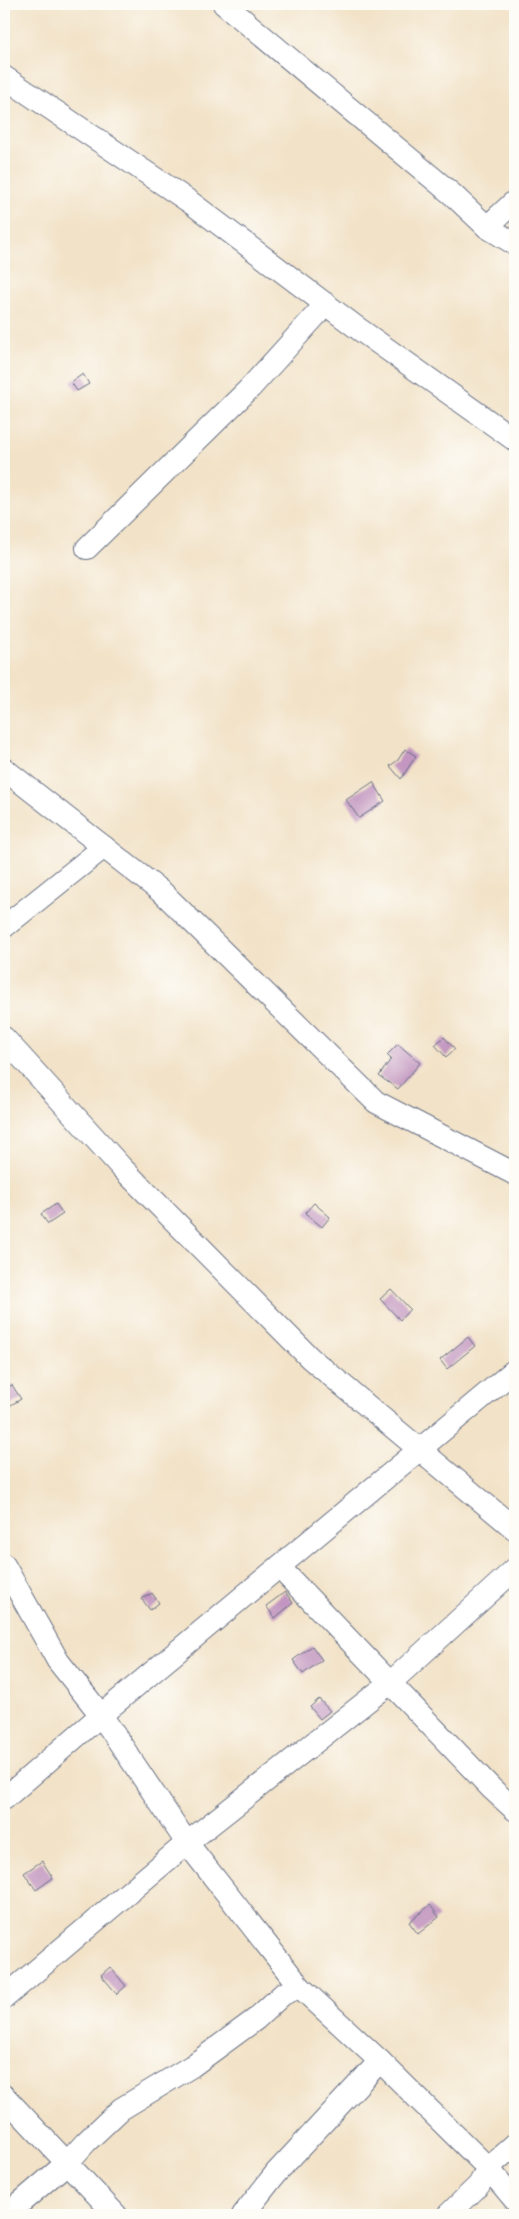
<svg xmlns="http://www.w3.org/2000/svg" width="519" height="2219" font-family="'IM FELL Double Pica',serif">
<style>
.building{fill:#c296c0}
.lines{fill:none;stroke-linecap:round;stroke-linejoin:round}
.minor-casing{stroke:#666e83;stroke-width:24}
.minor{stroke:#fff;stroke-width:22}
</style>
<rect width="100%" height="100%" fill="#fdfcf7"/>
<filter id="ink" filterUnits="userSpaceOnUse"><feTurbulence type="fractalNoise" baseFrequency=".02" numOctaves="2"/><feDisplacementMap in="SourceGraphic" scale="10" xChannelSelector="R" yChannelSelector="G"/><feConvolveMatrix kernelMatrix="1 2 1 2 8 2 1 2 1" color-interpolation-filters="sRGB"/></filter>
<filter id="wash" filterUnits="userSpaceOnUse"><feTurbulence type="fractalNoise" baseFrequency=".0096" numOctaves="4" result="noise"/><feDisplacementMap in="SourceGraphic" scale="20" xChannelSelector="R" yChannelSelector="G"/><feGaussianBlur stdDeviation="1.12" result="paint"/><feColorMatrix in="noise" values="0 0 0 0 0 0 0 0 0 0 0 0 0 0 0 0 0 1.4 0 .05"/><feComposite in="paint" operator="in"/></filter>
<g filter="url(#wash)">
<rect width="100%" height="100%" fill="#f2e2c7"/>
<g id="blocks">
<!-- building -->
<g class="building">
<path d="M83,374L89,384L77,391L71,382Z"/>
<path d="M405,749L416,756L401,779L390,766L398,760Z"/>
<path d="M373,782L385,801L359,818L346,800Z"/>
<path d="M444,1037L455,1049L446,1057L435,1045Z"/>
<path d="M398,1044L420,1063L398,1089L379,1076L391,1059L387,1055Z"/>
<path d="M314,1203L330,1217L322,1227L305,1213Z"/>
<path d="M56,1204L63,1214L48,1224L41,1214Z"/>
<path d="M391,1289L410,1309L400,1320L380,1299Z"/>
<path d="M468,1337L475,1346L447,1369L440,1360Z"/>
<path d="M12,1385L21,1399L4,1409V1389Z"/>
<path d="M285,1592L293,1603L275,1618L266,1606Z"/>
<path d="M152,1593L159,1603L150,1610L142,1599Z"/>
<path d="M312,1646L322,1660L303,1674L293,1660Z"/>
<path d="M319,1699L330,1711L320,1719L310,1707Z"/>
<path d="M42,1861L53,1878L36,1890L24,1873Z"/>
<path d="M430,1905L439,1917L418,1934L409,1922Z"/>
<path d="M110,1967L126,1986L117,1994L101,1975Z"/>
</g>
</g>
</g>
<g filter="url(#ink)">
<use href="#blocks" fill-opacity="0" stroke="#666e83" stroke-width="1"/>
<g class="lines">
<defs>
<g id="minor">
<path d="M224,4L453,195L487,227L515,244"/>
<path d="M4,77L190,202L356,327L515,440"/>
<path d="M487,227L515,201"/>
<path d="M87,548L250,388L326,304"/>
<path d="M4,769L164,894L376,1102L515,1174"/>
<path d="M4,927L104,847"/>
<path d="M4,1038L121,1167L310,1358L515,1529"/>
<path d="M4,1565L58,1661L101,1715L187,1843L300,1987L380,2061L488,2168L515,2200"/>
<path d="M279,1567L492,1789L515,1810"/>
<path d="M4,1799L101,1715L515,1370"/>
<path d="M4,1998L187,1843L390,1683L515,1569"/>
<path d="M4,2096L116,2215"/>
<path d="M6,2215L67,2163L86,2142L121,2109L192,2066L256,2019L283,1994L300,1987"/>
<path d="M243,2215L276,2173L380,2061"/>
<path d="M448,2215L479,2185L488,2168L515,2144"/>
</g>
</defs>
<!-- minor casing -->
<use href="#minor" class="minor-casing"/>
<!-- minor -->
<use href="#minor" class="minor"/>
</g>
</g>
<!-- margin -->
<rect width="519" height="2219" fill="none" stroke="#fdfcf7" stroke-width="20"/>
</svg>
